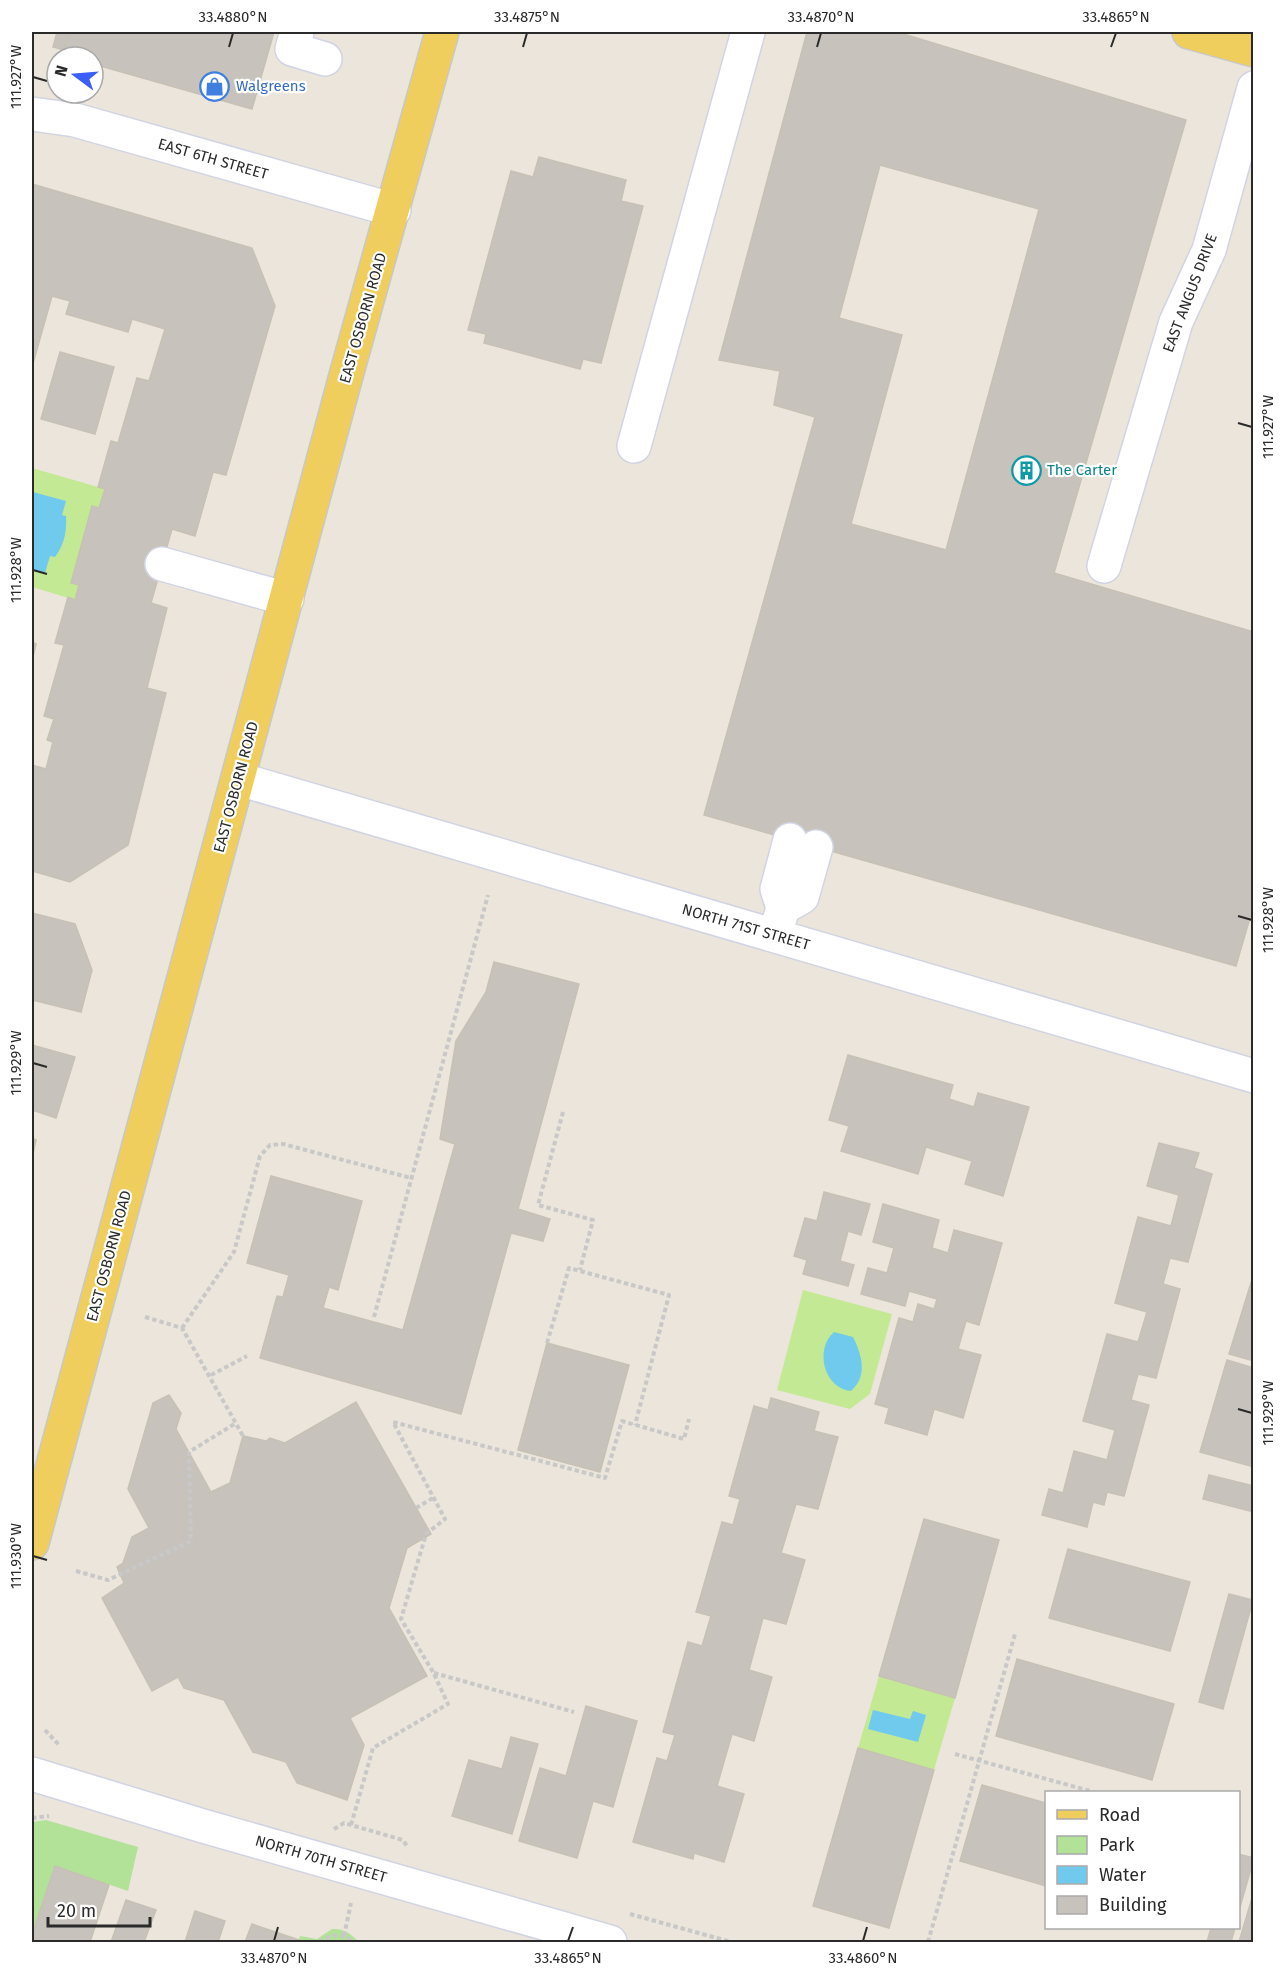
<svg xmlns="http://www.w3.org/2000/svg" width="1285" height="1974" font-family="'Fira Sans',sans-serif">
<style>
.green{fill:#b1e298}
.pitch{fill:#c4e994}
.water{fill:#6fcaed}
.building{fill:#c7c2bb;stroke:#c7c1b5;stroke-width:1.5;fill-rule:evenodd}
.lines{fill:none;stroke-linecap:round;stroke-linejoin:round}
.minor-casing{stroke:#d1d4e2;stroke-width:36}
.major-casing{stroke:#c8c8c8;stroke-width:36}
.path{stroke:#c8c8c8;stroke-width:4;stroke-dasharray:4.5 3;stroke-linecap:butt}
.minor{stroke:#fff;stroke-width:33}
.major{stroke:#efce5d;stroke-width:33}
.ticks{fill:none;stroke:#2a2a2a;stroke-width:2}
.labels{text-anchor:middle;stroke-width:4.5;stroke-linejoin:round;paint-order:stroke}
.shop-label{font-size:15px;fill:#366cbe;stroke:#fff;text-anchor:start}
.street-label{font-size:15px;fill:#2a2a2a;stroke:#fff}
.culture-label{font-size:15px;fill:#0d838f;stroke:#fff;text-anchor:start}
.neatline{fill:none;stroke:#2a2a2a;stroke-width:2}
.ticks-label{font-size:15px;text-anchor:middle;fill:#2a2a2a}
</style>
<rect width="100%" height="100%" fill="#ece5db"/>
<!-- green -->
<g class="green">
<path d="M46,1820L138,1847L128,1891L55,1866L32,1934V1822Z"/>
<path d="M332,1929C344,1928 351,1934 359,1942H298L300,1936L317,1939Z"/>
</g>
<!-- pitch -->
<g class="pitch">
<path d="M32,468L105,489L99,508L92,507L71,583L79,585L75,600L32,587Z"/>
<path d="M803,1290L892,1314L870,1394L850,1409L777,1390Z"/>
<path d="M879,1676L955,1698L934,1770L858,1748Z"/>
</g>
<!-- water -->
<g class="water">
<path d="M33,492L66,501L62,515L66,516C67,532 64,545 55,557L50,556L45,573L32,569V498Z"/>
<path d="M834,1332L853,1337C862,1355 868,1376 851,1391C824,1389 814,1349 834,1332Z"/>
<path d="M873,1710L910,1719L913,1711L926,1715L918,1742L868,1729Z"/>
</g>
<!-- building -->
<g class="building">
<path d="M57,32H69L64,50L53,47Z"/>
<path d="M69,32H274L252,109L93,64V57L63,55Z"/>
<path d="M807,32H897L1186,120L1054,573L1254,632V904L1236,966L704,815L815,417L774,405L780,371L719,360ZM880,165L1039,209L946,550L851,524L902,335L839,318Z"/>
<path d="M539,157L626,180L621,201L643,206L601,363L583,359L580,369L484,343L486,334L468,330L511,171L533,177Z"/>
<path d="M32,184L252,248L275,306L226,475L213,472L195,536L172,529L151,603L167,608L147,688L166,693L128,845L70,882L32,871V765L46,769L53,742L47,740L54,719L44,716L64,645L55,643L68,597L75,600L79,585L71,583L92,506L99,508L105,489L98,487L111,441L118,443L137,378L149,381L165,329L132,319L128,332L66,314L70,301L52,296L32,367Z"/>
<path d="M60,352L114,367L95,434L41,419Z"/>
<path d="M32,642L36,644L32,661Z"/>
<path d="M32,913L75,924L92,970L81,1012L32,1000Z"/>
<path d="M494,962L579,984L518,1209L550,1219L543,1241L511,1233L461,1414L260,1358L277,1296L283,1297L289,1275L247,1263L271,1176L362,1201L338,1290L329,1287L323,1308L403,1330L455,1144L440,1139L456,1041L486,992Z"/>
<path d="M32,1045L75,1057L56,1118L32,1110Z"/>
<path d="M848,1055L953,1085L949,1099L974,1107L978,1093L1029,1107L1003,1196L965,1184L972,1161L926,1147L918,1174L841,1151L849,1126L829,1120Z"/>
<path d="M32,1138L36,1140L32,1158Z"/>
<path d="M1159,1143L1199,1153L1194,1168L1212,1174L1188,1262L1170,1258L1163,1284L1180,1289L1156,1378L1138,1374L1131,1400L1149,1405L1124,1496L1107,1492L1104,1505L1093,1502L1087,1527L1042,1515L1049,1489L1063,1493L1074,1451L1107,1460L1115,1430L1083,1421L1107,1334L1138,1342L1147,1312L1115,1303L1138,1217L1171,1226L1179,1195L1147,1186Z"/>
<path d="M824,1192L870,1204L861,1235L848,1231L840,1261L854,1265L848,1286L803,1274L807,1260L794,1256L805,1218L817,1221Z"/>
<path d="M883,1204L939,1220L932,1248L948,1253L954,1230L1002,1243L979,1325L966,1321L958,1349L981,1355L963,1418L934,1409L927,1435L885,1423L889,1408L875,1404L899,1318L913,1322L918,1304L934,1309L937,1299L909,1291L905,1306L861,1294L868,1268L887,1273L894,1248L873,1242Z"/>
<path d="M1254,1273V1361L1229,1354Z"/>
<path d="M547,1343L629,1365L600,1472L518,1450Z"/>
<path d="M1227,1360L1254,1368V1467L1200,1452Z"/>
<path d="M169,1395L181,1413L176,1429L211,1492L230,1483L243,1436L266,1441L270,1438L285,1443L356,1402L431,1534L407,1548L389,1608L427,1676L350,1718L364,1745L347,1800L297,1783L286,1762L253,1752L224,1700L184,1688L178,1677L152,1691L102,1598L124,1583L117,1567L123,1563L132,1537L149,1528L128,1489L153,1403Z"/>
<path d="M771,1398L819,1412L814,1431L838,1437L818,1509L796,1504L781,1553L805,1560L786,1624L763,1618L749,1670L772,1677L754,1741L732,1734L717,1786L744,1794L724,1862L694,1853L693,1859L633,1842L657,1758L667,1761L675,1735L663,1732L688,1642L702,1646L711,1616L696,1612L722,1522L733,1525L740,1499L729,1496L754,1406L768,1410Z"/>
<path d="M1209,1475L1254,1486V1512L1203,1499Z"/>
<path d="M924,1519L999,1540L955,1698L879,1676Z"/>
<path d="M1068,1549L1190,1582L1170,1651L1049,1618Z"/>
<path d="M1229,1594L1253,1600L1223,1709L1199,1702Z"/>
<path d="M1017,1659L1174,1704L1152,1780L996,1736Z"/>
<path d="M586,1706L637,1721L613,1807L593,1801L577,1858L519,1841L540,1768L566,1776Z"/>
<path d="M511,1737L538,1744L512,1834L452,1816L469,1760L502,1769Z"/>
<path d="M858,1748L934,1770L889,1928L813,1906Z"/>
<path d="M982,1785L1046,1803V1886L960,1861Z"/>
<path d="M1238,1854L1254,1858L1238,1914Z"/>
<path d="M55,1866L109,1885L90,1942H32V1934Z"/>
<path d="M1254,1891V1942H1239Z"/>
<path d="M126,1900L156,1910L144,1942H111Z"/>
<path d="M195,1911L225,1921L218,1942H185Z"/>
<path d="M252,1924L299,1940L298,1942H245Z"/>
<path d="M1211,1928H1235L1231,1942H1207Z"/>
</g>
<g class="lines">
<defs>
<g id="minor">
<path d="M297,32L292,49L325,59"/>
<path d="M32,114L75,120L394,210"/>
<path d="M634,446L748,32"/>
<path d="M162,564L287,599"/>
<path d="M1104,566L1176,322L1209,250L1254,88"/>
<path d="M239,779L1254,1076"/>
<path d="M783,908L802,897L816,847"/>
<path d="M775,935L783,908L777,889L790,840"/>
<path d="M32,1774L203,1826L610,1942"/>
</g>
<g id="major">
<path d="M1189,32L1254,50"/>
<path d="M32,1543L347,372L442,32"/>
</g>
</defs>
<!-- minor casing -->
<use href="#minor" class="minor-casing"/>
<!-- major casing -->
<use href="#major" class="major-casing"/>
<!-- path -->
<g class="path">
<path d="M563,1112L538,1205L593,1220L580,1270"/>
<path d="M145,1317L182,1328L243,1436"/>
<path d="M374,1317L488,895"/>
<path d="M182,1328L234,1252L260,1156L270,1145L283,1144L411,1178"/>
<path d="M547,1343L569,1268L669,1295L635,1425"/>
<path d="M211,1375L247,1356"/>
<path d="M416,1508L433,1498"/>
<path d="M76,1571L108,1580L191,1541L189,1452L236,1423"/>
<path d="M434,1673L574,1712"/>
<path d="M45,1730L59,1745"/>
<path d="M955,1754L1094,1792"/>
<path d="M32,1818L49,1816"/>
<path d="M351,1825L373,1748L448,1704L433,1672L401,1619L426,1534L445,1519L393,1422L605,1478L622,1421L684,1439L689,1419"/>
<path d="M334,1829L344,1823L403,1840L408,1848"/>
<path d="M630,1914L731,1942"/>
<path d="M344,1936L351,1903"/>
<path d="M319,1942C333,1934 340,1932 353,1942"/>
<path d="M928,1942L1015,1634"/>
</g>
<!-- minor -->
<use href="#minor" class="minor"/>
<!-- major -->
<use href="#major" class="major"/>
</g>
<!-- ticks -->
<path class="ticks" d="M229,47L233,33M523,47L527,33M817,47L821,33M1111,47L1116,33M33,77L47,81M1238,423L1252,427M33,570L47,574M1238,916L1252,920M33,1063L47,1067M1238,1409L1252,1413M33,1556L47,1560M274,1941L278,1927M568,1941L573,1927M863,1941L867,1927"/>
<!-- icons -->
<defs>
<symbol id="shop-ring" viewBox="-11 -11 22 22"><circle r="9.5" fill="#fff" stroke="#3f7fe0" stroke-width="1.5"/><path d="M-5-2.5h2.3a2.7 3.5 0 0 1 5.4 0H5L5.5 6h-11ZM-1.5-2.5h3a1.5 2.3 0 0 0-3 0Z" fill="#3f7fe0"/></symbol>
<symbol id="building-ring" viewBox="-11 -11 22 22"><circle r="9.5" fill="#fff" stroke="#0f9aa8" stroke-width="1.5"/><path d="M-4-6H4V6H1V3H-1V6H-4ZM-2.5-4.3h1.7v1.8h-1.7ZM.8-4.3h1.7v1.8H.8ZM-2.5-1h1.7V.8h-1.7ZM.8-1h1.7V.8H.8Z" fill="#0f9aa8"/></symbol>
</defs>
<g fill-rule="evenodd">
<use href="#shop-ring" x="198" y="70" width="33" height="33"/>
<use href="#building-ring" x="1010" y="454" width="33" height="33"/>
</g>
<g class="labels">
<!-- shop labels -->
<g class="shop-label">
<text x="236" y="91">Walgreens</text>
</g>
<!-- street labels -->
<g class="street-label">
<text transform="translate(213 159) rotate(16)" y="5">EAST 6TH STREET</text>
<text transform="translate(1190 293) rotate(-69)" y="5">EAST ANGUS DRIVE</text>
<text transform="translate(363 318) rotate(-74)" y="5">EAST OSBORN ROAD</text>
<text transform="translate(236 787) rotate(-75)" y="5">EAST OSBORN ROAD</text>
<text transform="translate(746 927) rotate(16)" y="5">NORTH 71ST STREET</text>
<text transform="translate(109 1256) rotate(-75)" y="5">EAST OSBORN ROAD</text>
<text transform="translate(321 1859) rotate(16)" y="5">NORTH 70TH STREET</text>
</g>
<!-- culture labels -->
<g class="culture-label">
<text x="1047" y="475">The Carter</text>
</g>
</g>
<!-- border -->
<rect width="1285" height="1974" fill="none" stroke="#ffffff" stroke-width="66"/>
<!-- legend -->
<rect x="1045" y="1791" width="195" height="138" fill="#ffffff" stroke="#aaaaaa" stroke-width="1.5"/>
<rect x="1057" y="1810" width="30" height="9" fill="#efce5d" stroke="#aaaaaa" stroke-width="1.5"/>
<text x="1099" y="1821" font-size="18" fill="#2a2a2a">Road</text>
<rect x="1057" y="1836" width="30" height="18" fill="#b1e298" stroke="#aaaaaa" stroke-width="1.5"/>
<text x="1099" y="1851" font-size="18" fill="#2a2a2a">Park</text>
<rect x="1057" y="1866" width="30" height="18" fill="#6fcaed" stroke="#aaaaaa" stroke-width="1.5"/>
<text x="1099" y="1881" font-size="18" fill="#2a2a2a">Water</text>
<rect x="1057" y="1896" width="30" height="18" fill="#c7c2bb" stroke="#aaaaaa" stroke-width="1.5"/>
<text x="1099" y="1911" font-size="18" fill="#2a2a2a">Building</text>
<!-- north arrow -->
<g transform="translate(75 75) rotate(286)"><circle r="28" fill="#ffffff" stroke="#aaaaaa" stroke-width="1.5"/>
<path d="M0-4.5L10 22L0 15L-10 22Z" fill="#3c5ef8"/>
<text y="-9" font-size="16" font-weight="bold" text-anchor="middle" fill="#2a2a2a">N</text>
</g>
<!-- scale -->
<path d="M48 1917v9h102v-9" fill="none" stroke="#2a2a2a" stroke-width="3"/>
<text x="57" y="1917" font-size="18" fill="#2a2a2a" stroke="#ffffff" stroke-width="4.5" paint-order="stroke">20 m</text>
<rect x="33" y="33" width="1219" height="1908" class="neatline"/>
<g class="ticks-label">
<text x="233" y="22">33.4880°N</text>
<text x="527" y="22">33.4875°N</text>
<text x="821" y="22">33.4870°N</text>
<text x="1116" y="22">33.4865°N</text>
<text transform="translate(16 77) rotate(-90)" y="5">111.927°W</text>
<text transform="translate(1268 427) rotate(-90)" y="5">111.927°W</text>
<text transform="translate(16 570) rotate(-90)" y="5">111.928°W</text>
<text transform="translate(1268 920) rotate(-90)" y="5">111.928°W</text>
<text transform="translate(16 1063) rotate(-90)" y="5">111.929°W</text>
<text transform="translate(1268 1413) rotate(-90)" y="5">111.929°W</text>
<text transform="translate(16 1556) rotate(-90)" y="5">111.930°W</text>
<text x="274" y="1963">33.4870°N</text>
<text x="568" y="1963">33.4865°N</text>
<text x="863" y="1963">33.4860°N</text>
</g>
</svg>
